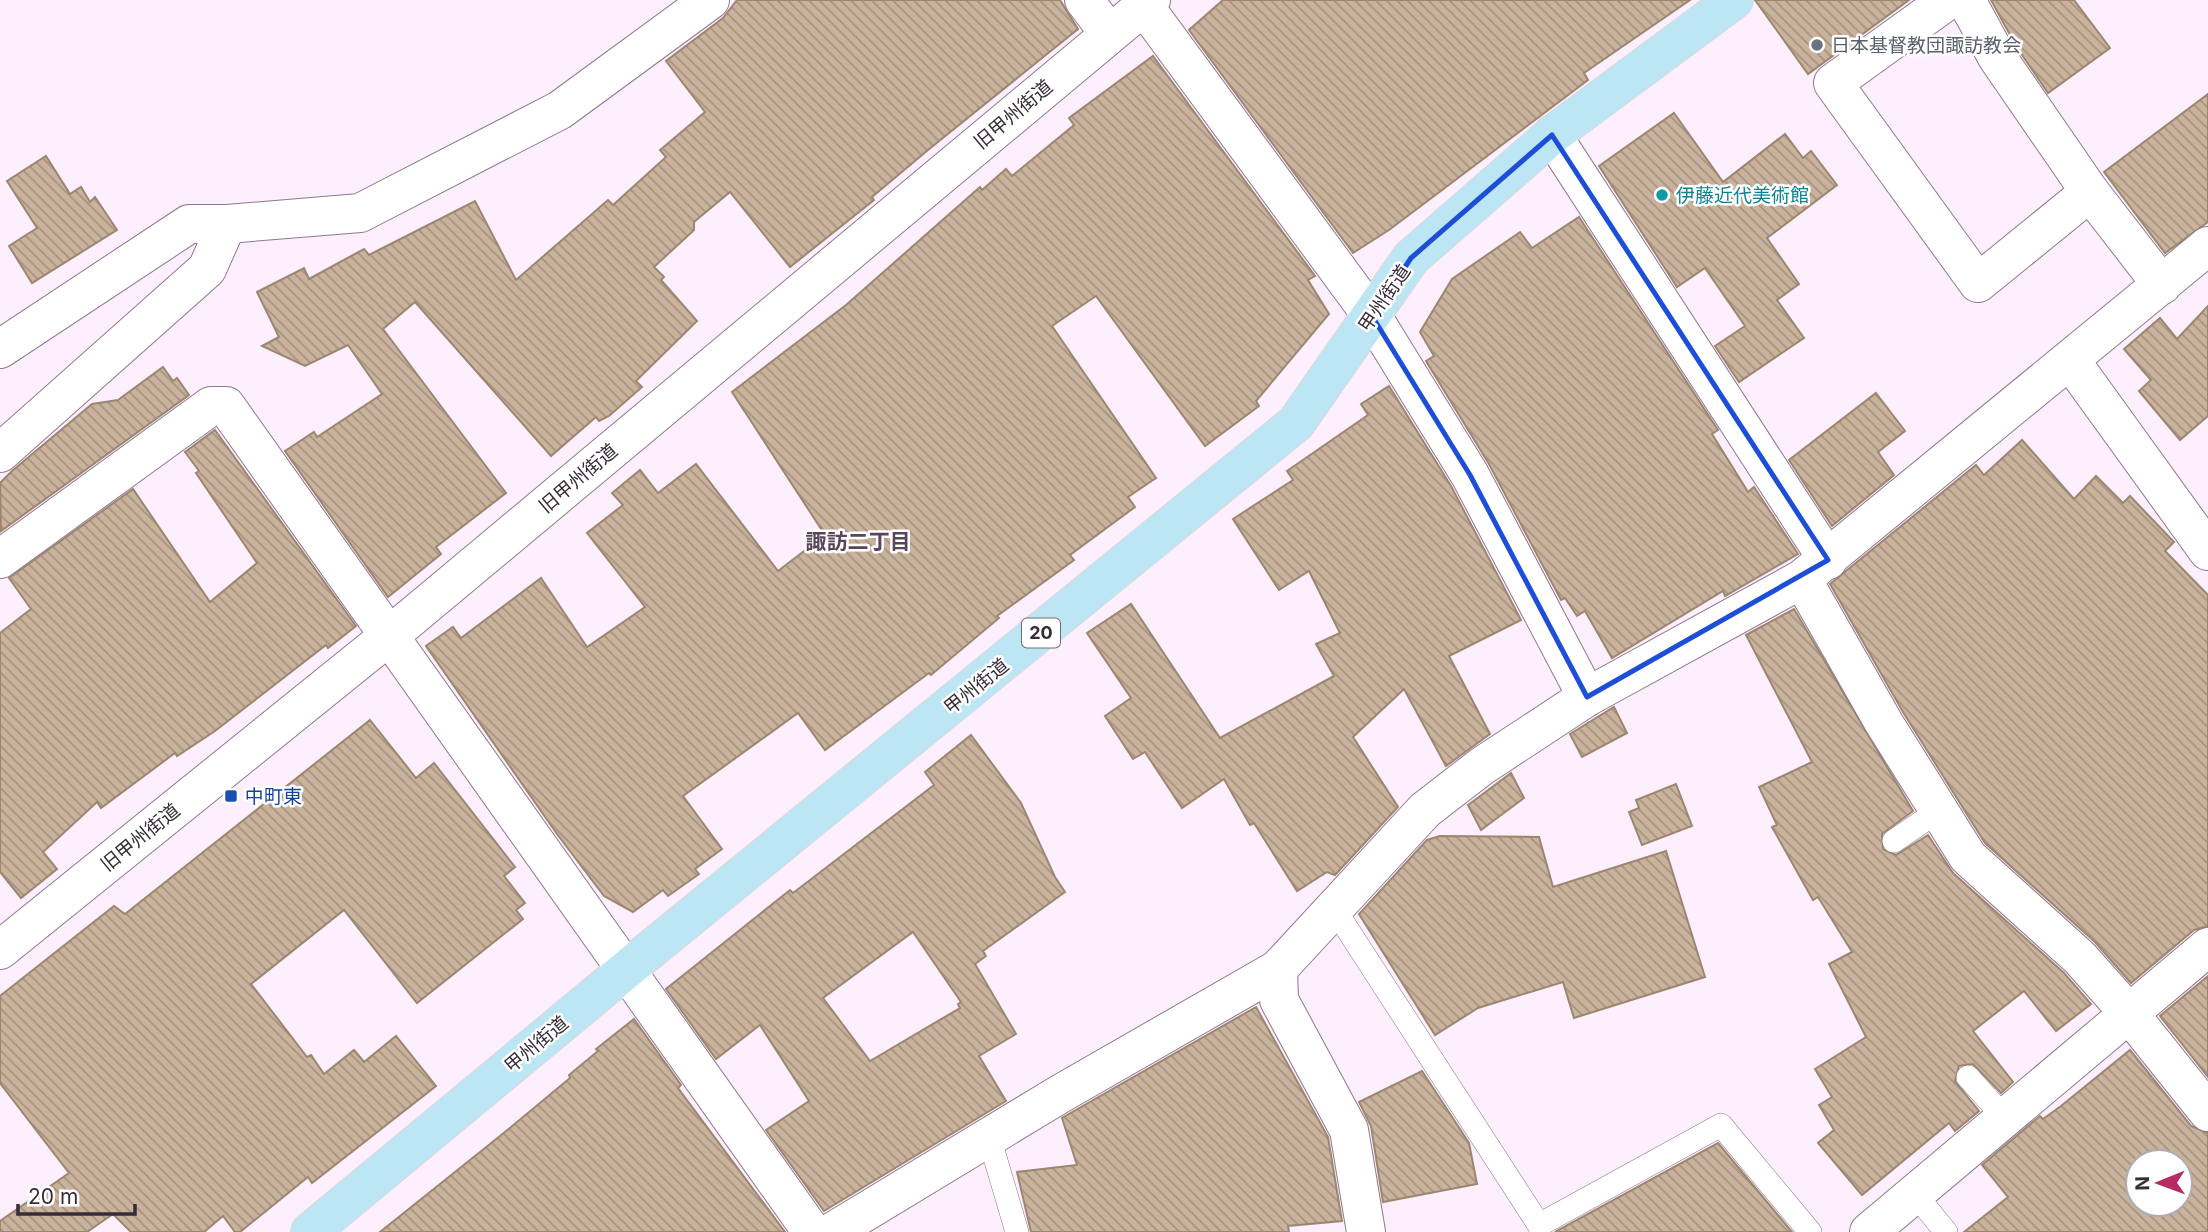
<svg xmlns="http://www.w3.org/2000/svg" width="2208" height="1232" font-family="Inter,'Noto Sans JP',sans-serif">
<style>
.building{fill:url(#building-back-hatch);stroke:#9c8670;stroke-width:2;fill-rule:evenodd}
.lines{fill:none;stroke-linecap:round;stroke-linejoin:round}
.service-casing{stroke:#8e788e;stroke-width:24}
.minor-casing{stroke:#8e788e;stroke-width:40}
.tertiary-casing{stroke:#8e788e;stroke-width:40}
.trunk-casing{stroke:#dbd9db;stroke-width:40}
.service{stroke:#fff;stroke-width:23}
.minor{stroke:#fff;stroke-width:38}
.tertiary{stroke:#fff;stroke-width:38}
.trunk{stroke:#bce6f4;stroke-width:38}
.marked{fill:none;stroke:#1d4ed8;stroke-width:5;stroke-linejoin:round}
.worship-dot{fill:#6b7280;stroke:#fff;stroke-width:2.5}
.culture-dot{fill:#0f9aa8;stroke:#fff;stroke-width:2.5}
.transit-dot{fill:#1a4fb4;stroke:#fff;stroke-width:2.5}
.labels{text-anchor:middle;stroke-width:5;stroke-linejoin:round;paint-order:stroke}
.shield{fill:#fff;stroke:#726c72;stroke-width:2}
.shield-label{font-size:18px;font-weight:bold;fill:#362d36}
.worship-label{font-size:19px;fill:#5b616d;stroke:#fff;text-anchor:start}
.street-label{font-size:19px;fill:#362d36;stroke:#fff}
.culture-label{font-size:19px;fill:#0d838f;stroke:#fff;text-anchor:start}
.transit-label{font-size:19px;fill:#164399;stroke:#fff;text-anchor:start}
.neighbourhood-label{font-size:21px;font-weight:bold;fill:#5a465a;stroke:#fff}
</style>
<defs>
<pattern id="building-back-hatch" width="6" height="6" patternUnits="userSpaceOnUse" patternTransform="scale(1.75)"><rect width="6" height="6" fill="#cab39c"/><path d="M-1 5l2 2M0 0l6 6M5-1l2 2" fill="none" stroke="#a59280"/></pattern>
</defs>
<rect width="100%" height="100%" fill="#feeffe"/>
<!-- building -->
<g class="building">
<path d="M737,0H1060L1078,29L928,150L872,197L874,200L790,267L730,192L694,222V230L654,267L664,277L661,280L697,321L636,381L642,387L609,416L599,421L596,417L551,456L415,302L383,329L506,493L436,547L441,554L388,597L285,451L314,432L317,437L382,394L348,345L305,366L262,346L279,337L257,292L304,268L309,279L364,249L369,255L475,201L516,280L608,200L613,205L666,157L660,150L705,112L666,61L723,18Z"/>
<path d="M1223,0H1690L1584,73L1588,80L1389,230L1353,253L1189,30Z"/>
<path d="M1755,0H1909L1808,74Z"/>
<path d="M1991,0H2074L2110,48L2048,93L2016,46Z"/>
<path d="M1153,56L1315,276L1308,280L1329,314L1256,401L1259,406L1205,446L1096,296L1052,326L1156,478L1128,497L1135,507L1070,555L1074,560L997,616L999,618L931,675L929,673L825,750L798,713L683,796L722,849L695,869L699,874L668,896L663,890L633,912L604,896L557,834L426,646L453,627L461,638L541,578L587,647L645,607L587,533L623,505L612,493L640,470L658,493L696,464L778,571L825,535L732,392L846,305L980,187L982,190L1006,169L1012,176L1074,125L1069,118Z"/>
<path d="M2208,94V222L2165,253L2104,172Z"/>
<path d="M1674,113L1723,182L1785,134L1803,158L1811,151L1837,185L1767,238L1799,284L1777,300L1804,338L1739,382L1715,346L1745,326L1705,268L1677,287L1599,166Z"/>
<path d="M46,156L70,194L81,187L90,202L95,197L117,230L32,283L9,246L37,228L7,181Z"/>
<path d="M1579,217L1718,430L1712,434L1748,492L1754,487L1798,554L1725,596L1723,591L1612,658L1585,611L1577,616L1565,598L1561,600L1489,464L1426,361L1434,356L1420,332L1452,279L1520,232L1532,248Z"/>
<path d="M2208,306V416L2180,440L2139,391L2151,380L2124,349L2160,318L2177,339Z"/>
<path d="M163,367L173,381L177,378L189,395L1,531L0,483L12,471L92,404L118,400Z"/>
<path d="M1389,386L1451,486L1521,620L1449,656L1490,734L1446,766L1404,689L1353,737L1398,807L1335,875L1327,872L1297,891L1254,823L1250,825L1224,779L1182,808L1145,752L1133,759L1105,716L1131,698L1087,633L1131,604L1220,738L1334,676L1316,644L1340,633L1309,571L1279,590L1233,519L1293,480L1287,471L1368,415L1361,404Z"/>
<path d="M1876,393L1905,431L1878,452L1894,475L1832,526L1789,460Z"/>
<path d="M215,430L356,626L328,648L326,645L215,731L177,756L175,753L101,808L97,802L43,852L57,869L21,898L0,872V633L31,609L9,578L133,489L210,602L257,563L196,473L199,471L185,452Z"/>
<path d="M2022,440L2074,499L2096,476L2123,503L2130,496L2174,542L2165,551L2208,595V926L2194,930L2131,983L2095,942L1985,843L1903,712L1830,584L1976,465L1984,475Z"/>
<path d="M1794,609L1913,811L1882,834L1883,849L1896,855L1928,835L1953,873L2064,973L2091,1004L2056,1031L2024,991L1973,1031L2013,1082L2001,1093L1973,1064L1959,1066L1955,1081L1979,1111L1955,1131L1949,1123L1862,1195L1818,1143L1834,1130L1819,1105L1832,1097L1815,1069L1866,1037L1829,964L1852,952L1818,897L1813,900L1772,827L1777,825L1759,787L1812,762L1746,635Z"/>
<path d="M1614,707L1627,733L1582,757L1570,734Z"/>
<path d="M370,720L416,778L434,763L515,867L504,876L525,903L516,910L523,919L417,1003L344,910L251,984L307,1057L311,1055L324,1074L354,1050L364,1062L396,1036L436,1086L312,1183L308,1177L240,1232H235L223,1216L204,1232H131L113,1214L87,1232H0V1221L69,1173L0,1083V996L114,906L125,914Z"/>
<path d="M971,735L1021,803L1055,877L1065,892L983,951L986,956L975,964L1016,1034L979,1056L1006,1101L824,1211L766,1130L809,1101L760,1025L716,1059L666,989L790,890L793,893L934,785L925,772ZM913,932L961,1002L958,1004L960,1008L870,1061L823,998Z"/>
<path d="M1511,773L1524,798L1481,830L1468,805Z"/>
<path d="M1676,784L1692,826L1642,845L1629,812L1639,808L1636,800Z"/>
<path d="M1440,836L1539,837L1553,887L1666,851L1705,977L1574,1018L1563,982L1478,1008L1435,1035L1359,914L1427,840Z"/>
<path d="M2208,976V1077L2160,1016Z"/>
<path d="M1256,1007L1328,1137L1342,1221L1288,1226L1289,1232H1031L1017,1172L1077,1165L1062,1118Z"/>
<path d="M634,1019L681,1085L678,1088L785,1232H380L505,1132L570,1078L569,1075L598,1051L596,1049Z"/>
<path d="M2130,1050L2191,1126L2208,1133V1232H1964L2008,1197L1982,1165L2040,1116L2043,1119L2061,1106ZM2138,1162H2180V1204H2138Z"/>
<path d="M1422,1071L1469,1143L1477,1184L1383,1202L1371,1126L1359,1102Z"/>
<path d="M1718,1143L1792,1232H1555Z"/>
</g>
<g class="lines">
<defs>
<g id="service">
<path d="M1894,841L1938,811"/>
<path d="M1333,907L1539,1225L1721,1125L1810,1232"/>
<path d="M1968,1077L2004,1117"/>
<path d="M989,1137L1017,1232"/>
<path d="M1914,1193L1946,1232"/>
</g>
<g id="minor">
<path d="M1084,0L1109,33"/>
<path d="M1948,0L1833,83L1978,283L2090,192"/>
<path d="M1966,0L1997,57L2090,192L2162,285"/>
<path d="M1144,6L1372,316L1470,475L1587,697"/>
<path d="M1552,135L1828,560"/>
<path d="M0,349L189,224H227L360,213L560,110L710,0"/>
<path d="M2070,360L2208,551"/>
<path d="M0,453L207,269L227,224"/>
<path d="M0,559L211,406H226L812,1232"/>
<path d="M1802,579L1884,723L1968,857L2080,958L2128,1012L2208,1112"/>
<path d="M0,950L389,636L1151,0"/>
<path d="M1278,969L1279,1000L1349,1130L1366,1232"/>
<path d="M832,1232L1060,1094L1278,969L1425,810L1482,766L1587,697L1802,579L2208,246"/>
</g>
<path id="tertiary" d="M1869,1232L2208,947"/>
<path id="trunk" d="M310,1232L650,950L1296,423L1411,258L1552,135L1734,0"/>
</defs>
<!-- service casing -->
<use href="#service" class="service-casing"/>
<!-- minor casing -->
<use href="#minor" class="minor-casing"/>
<!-- tertiary casing -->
<use href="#tertiary" class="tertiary-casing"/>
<!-- trunk casing -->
<use href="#trunk" class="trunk-casing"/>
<!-- service -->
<use href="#service" class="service"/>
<!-- minor -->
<use href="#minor" class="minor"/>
<!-- tertiary -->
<use href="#tertiary" class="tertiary"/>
<!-- trunk -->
<use href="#trunk" class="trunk"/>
</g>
<!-- marked area -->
<path class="marked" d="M1552,135L1828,560L1587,697L1470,475L1372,316L1411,258Z"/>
<!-- markers -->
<circle class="worship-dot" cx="1817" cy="45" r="7"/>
<circle class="culture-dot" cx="1662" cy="195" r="7"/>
<rect class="transit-dot" x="224" y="789" width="14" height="14" rx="3.5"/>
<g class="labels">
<!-- shield labels -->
<rect class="shield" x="1022" y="618.5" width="38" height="29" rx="5"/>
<g class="shield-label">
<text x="1041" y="639">20</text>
</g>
<!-- worship labels -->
<g class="worship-label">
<text x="1831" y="52">日本基督教団諏訪教会</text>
</g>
<!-- street labels -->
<g class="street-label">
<text transform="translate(1013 114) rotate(-40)" y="7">旧甲州街道</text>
<text transform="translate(1384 298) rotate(-56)" y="7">甲州街道</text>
<text transform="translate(578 478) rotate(-40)" y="7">旧甲州街道</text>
<text transform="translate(976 686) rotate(-39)" y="7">甲州街道</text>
<text transform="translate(140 837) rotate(-39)" y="7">旧甲州街道</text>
<text transform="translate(536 1044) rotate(-40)" y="7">甲州街道</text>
</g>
<!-- culture labels -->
<g class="culture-label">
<text x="1676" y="202">伊藤近代美術館</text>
</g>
<!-- transit labels -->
<g class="transit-label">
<text x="245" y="803">中町東</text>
</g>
<!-- neighbourhood labels -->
<g class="neighbourhood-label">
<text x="858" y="549">諏訪二丁目</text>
</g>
</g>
<!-- north arrow -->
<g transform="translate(2159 1183) rotate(269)"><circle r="33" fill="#ffffff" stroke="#afabaf" stroke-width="2"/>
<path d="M0-5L12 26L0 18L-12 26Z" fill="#b72b65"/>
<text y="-10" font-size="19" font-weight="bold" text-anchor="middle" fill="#362d36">N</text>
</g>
<!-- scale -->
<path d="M18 1204v10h117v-10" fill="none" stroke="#362d36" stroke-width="3.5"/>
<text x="28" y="1204" font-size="21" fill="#362d36" stroke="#ffffff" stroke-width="5" paint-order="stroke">20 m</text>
</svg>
